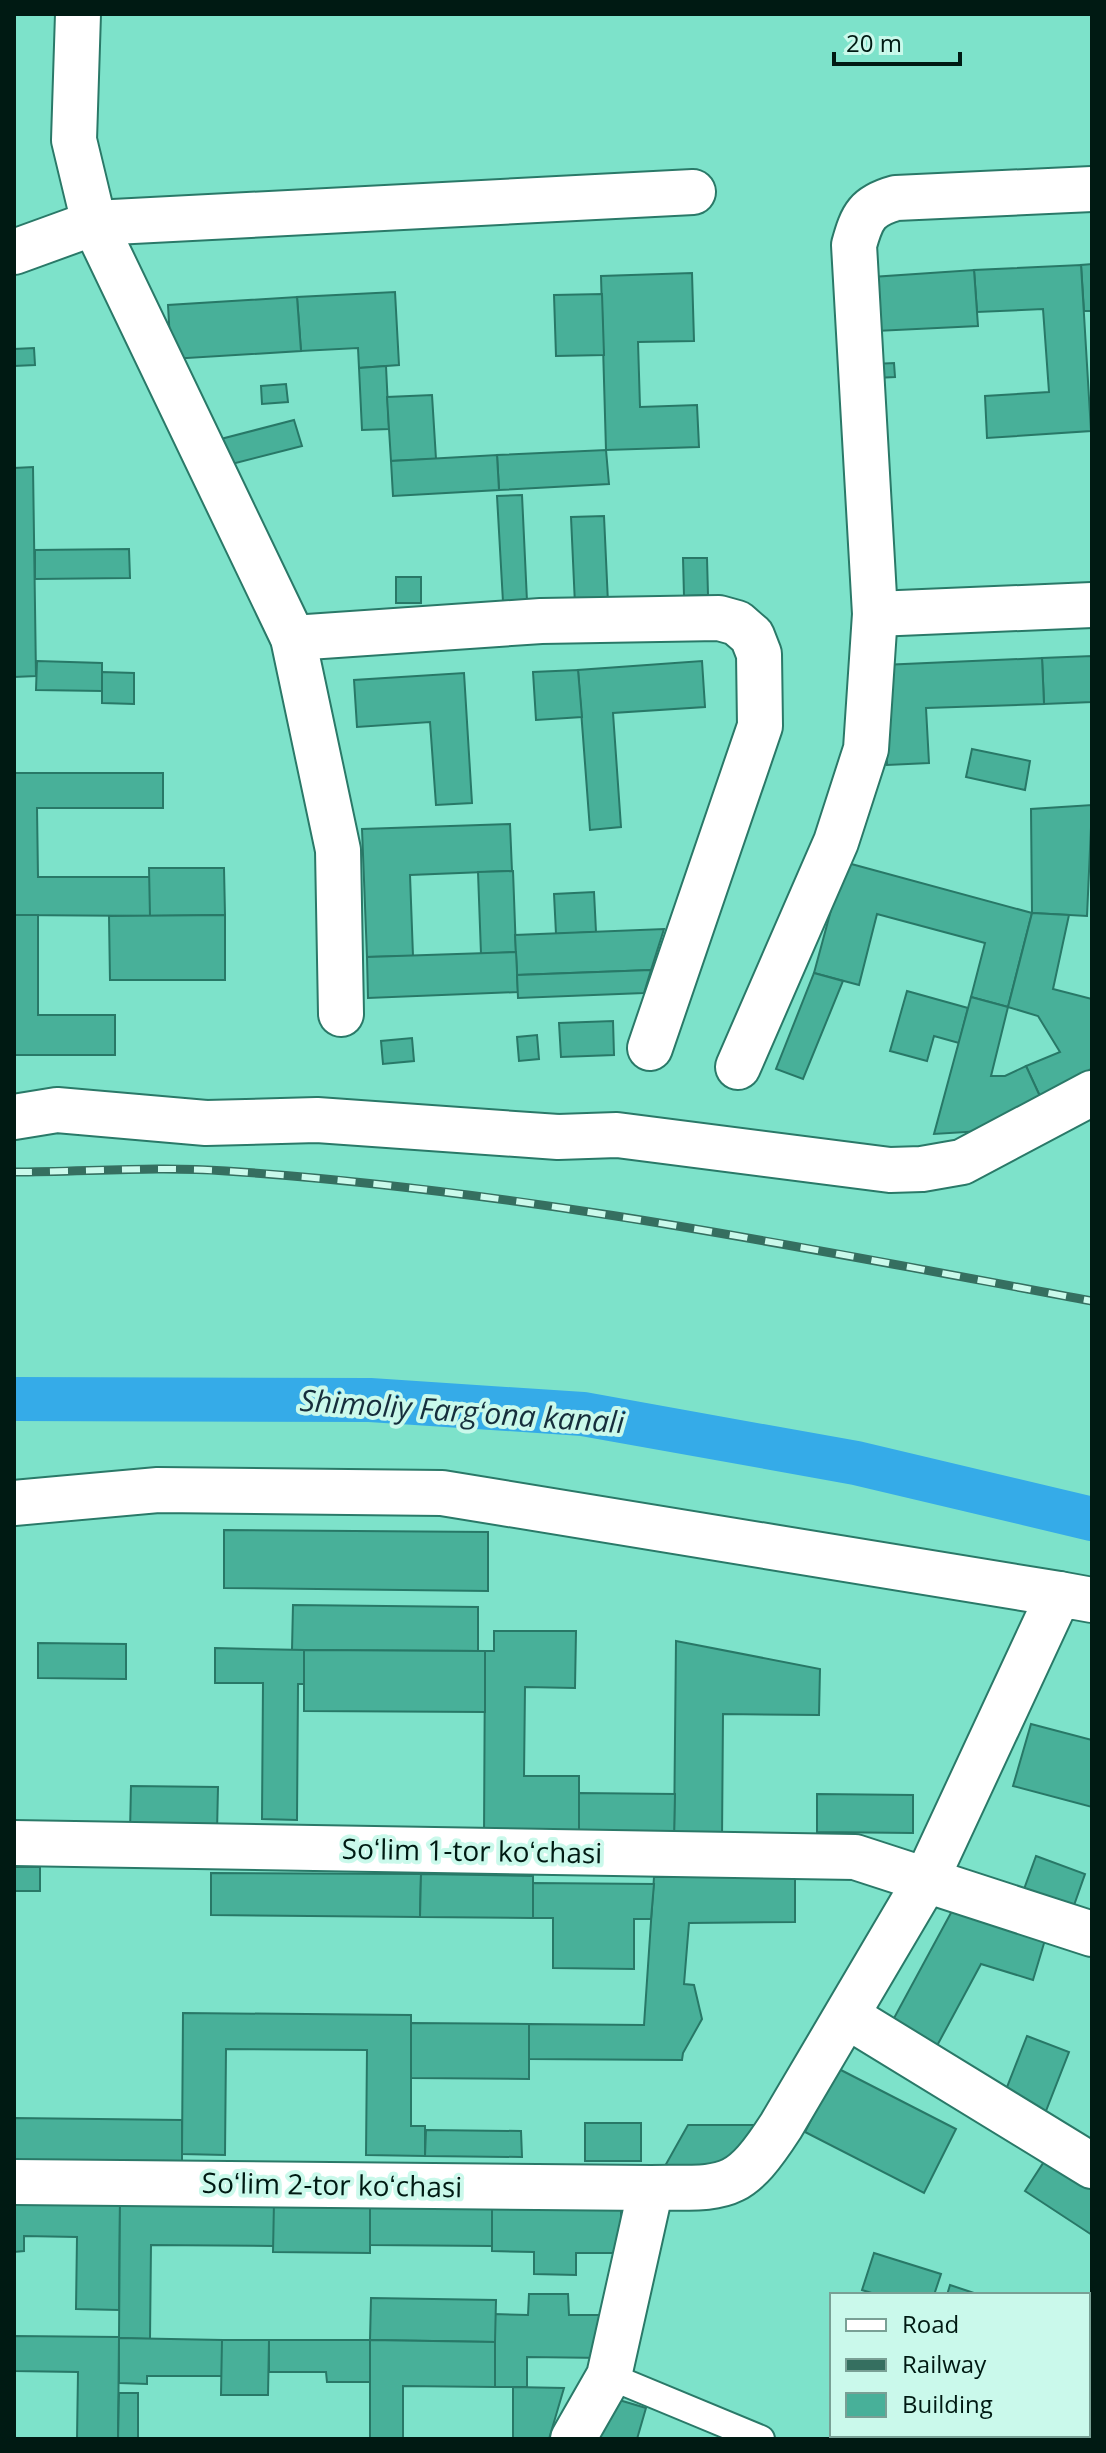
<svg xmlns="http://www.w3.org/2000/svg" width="1106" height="2453" font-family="'Open Sans',sans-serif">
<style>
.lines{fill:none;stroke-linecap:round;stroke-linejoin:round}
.canal{stroke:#35abe8;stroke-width:44}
.building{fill:#48b099;stroke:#287867;stroke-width:2}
.lane-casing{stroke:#2a7968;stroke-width:30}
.street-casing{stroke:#2a7968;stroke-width:48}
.lane{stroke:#fff;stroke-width:26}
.street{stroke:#fff;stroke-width:44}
.rail-casing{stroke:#356f60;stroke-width:9}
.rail{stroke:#caf9eb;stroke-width:6;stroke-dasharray:18;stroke-linecap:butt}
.labels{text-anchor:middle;stroke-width:8;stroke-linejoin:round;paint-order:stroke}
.street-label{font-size:28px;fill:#001a13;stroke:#caf9eb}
.water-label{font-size:30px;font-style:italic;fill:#162e3c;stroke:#caf9eb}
</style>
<rect width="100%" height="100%" fill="#7de2ca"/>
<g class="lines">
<!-- canal -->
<path class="canal" d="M14,1399L370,1400L583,1414L856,1463L1092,1519"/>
</g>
<!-- building -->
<g class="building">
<path d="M1092,264V311H1084L1081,265Z"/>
<path d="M1081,265L1091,431L987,438L985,396L1049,392L1043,309L977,312L974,270Z"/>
<path d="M974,270L978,326L876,331L872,277Z"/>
<path d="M692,273L694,341L638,342L640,407L697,405L699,447L606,450L601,276Z"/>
<path d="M395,292L399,365L359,368L358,348L301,351L297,297Z"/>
<path d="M602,294L604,355L556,356L554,295Z"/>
<path d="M297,297L301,351L171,359L168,305Z"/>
<path d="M34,348L35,365L14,366V349Z"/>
<path d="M894,363L895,377L876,378L874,364Z"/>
<path d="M386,366L389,429L362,430L359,368Z"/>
<path d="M286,384L288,402L262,404L261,386Z"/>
<path d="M432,395L436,459L391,461L387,397Z"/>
<path d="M294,420L302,446L220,467L213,441Z"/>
<path d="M606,450L609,484L499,490L497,455Z"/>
<path d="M497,455L499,490L393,496L391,461Z"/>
<path d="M33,467L36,676L14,677V468Z"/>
<path d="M522,495L527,601L503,602L497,496Z"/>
<path d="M604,516L608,603L575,605L571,517Z"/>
<path d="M129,549L130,578L35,579V550Z"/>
<path d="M683,558H707L708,595L684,596Z"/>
<rect x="396" y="577" width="25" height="26"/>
<path d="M1092,656V702L1044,704L1042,658Z"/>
<path d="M1042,658L1044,704L926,708L929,763L887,765L882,665Z"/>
<path d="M37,661L102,663V691L36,690Z"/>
<path d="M702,661L705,707L613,713L621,827L590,830L578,670Z"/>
<path d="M578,670L582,717L536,720L533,672Z"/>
<path d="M102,672L134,673V704L102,703Z"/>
<path d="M464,673L472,803L436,805L430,722L357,727L354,680Z"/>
<path d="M972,749L1030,761L1025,790L966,777Z"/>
<path d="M14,773H163V808H37L38,877H150V916L14,915Z"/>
<path d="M1092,805L1087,916L1032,913L1031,809Z"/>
<path d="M510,824L512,871L410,875L413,956L367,957L362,829Z"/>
<path d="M844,862L1032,913L1008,1007L971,997L985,943L877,914L859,985L814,973Z"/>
<path d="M149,868H224L225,915L150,916Z"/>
<path d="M513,871L516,952L481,954L478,872Z"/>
<path d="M594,892L596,932L556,934L554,894Z"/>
<path d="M1032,913L1069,915L1053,989L1092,999V1068L1044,1105L1026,1066L1060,1052L1038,1016L1008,1007Z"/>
<path d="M14,915H38V1015H115V1055H14Z"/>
<path d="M225,915V980H110L109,916Z"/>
<path d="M664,929L651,970L517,975L515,935Z"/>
<path d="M516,952L518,992L368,998L367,957Z"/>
<path d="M651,970L644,993L518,998L517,975Z"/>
<path d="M814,973L843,981L803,1079L776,1069Z"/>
<path d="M907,991L968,1008L959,1043L934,1036L927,1061L890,1051Z"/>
<path d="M971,997L1008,1007L991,1076H1005L1026,1066L1044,1105L982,1131L934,1134Z"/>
<path d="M613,1021L614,1055L561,1057L559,1023Z"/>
<path d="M537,1035L539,1059L519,1061L517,1037Z"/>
<path d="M412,1038L414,1061L383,1064L381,1041Z"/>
<path d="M224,1530L488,1532V1591L224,1588Z"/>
<path d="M293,1605L478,1607V1651L292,1650Z"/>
<path d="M494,1631H576L575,1688L525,1687L524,1776H579V1837H484L485,1651H494Z"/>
<path d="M676,1641L820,1669L819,1715L723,1714L722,1839L674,1838Z"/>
<path d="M38,1643L126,1644V1679L38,1678Z"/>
<path d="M215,1648L304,1650V1684H298L297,1820L262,1819L263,1683H215Z"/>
<path d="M304,1650L485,1651V1712L304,1711Z"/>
<path d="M1031,1724L1092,1740V1807L1013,1786Z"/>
<path d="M131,1786L218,1787L217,1832H130Z"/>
<path d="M579,1793L675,1794L674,1838L579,1837Z"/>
<path d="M817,1794L913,1795V1833L817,1832Z"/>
<path d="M1036,1856L1085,1874L1072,1911L1023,1892Z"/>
<rect x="14" y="1867" width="26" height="24"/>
<path d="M211,1873L421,1874L420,1917L211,1915Z"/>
<path d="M421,1874L533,1876V1918L420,1917Z"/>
<path d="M654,1877H795V1922L689,1923L684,1984L694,1985L702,2019L683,2053L682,2060L528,2059L529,2024L644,2025Z"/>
<path d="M533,1883L654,1884L651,1919H634V1969L553,1968V1918H533Z"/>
<path d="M952,1911L1045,1940L1033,1980L981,1964L932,2055L887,2031Z"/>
<path d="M183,2013L411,2015V2126H425V2156L366,2155L367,2050L226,2049L225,2155L182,2154Z"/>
<path d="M411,2023L529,2024V2079L411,2078Z"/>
<path d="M1027,2036L1069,2052L1044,2116L1002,2100Z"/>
<path d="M837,2068L956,2129L924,2193L805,2132Z"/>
<path d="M14,2118L182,2120V2161L14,2160Z"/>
<rect x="585" y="2123" width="56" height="38"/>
<path d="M688,2125H763L738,2167L665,2166Z"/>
<path d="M426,2130L521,2131L522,2157L425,2156Z"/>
<path d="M1049,2154L1092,2182V2235L1025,2191Z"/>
<path d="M14,2200L120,2201L119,2310L76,2309L77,2237L24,2236V2251L14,2252Z"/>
<path d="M120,2201L274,2202V2246L151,2245L150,2339L119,2338Z"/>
<path d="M274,2202L370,2203V2253L273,2252Z"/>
<path d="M370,2203L492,2204V2246L370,2245Z"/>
<path d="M492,2204L621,2206V2253H576V2275L534,2274V2252L492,2251Z"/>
<path d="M874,2253L941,2274L934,2295H878L862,2290Z"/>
<path d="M950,2285L980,2295H947Z"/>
<path d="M529,2294H568L569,2315H605V2358L527,2357V2387H495V2314L528,2315Z"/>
<path d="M371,2298L496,2300L495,2342L370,2340Z"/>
<path d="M14,2336L119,2337L118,2439H77L78,2372L14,2371Z"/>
<path d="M119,2338L222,2340V2376H147V2384L119,2383Z"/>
<path d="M222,2340H269L268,2395H221Z"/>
<path d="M269,2340H370L371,2382H327L326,2372H269Z"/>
<path d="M370,2340L495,2342V2387L403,2386V2439H370Z"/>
<path d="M513,2387L564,2388L549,2439H513Z"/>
<path d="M119,2393H138V2439H118Z"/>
<path d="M609,2397L646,2408L637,2439H597Z"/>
<path d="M849,2435H962L961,2439H848Z"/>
</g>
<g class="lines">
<defs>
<path id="lane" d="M609,2376L761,2439"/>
<g id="street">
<path d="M78,14L74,140L94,223L293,638L338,850L341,1014"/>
<path d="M14,252L94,223L693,192"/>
<path d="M875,614L1092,605"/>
<path d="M293,638L541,621L719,618L737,623L752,636L759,654L760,726L650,1048"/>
<path d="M738,1067L836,842L866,749L875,614L854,245C862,216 867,206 896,198L1092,189"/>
<path d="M14,1117L57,1110L206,1123L317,1120L558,1137L617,1135L890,1170L922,1169L962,1162L1092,1093"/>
<path d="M14,1503L158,1490L442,1493L1059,1594"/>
<path d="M14,1843L855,1857L1092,1934"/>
<path d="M847,2016L1092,2166"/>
<path d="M14,2182L651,2188C727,2187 737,2194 781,2126L926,1880L1059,1594L1092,1600"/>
<path d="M573,2439L609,2376L651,2188"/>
</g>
</defs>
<!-- lane casing -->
<use href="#lane" class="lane-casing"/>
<!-- street casing -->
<use href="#street" class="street-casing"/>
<!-- lane -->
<use href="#lane" class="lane"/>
<!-- street -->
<use href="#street" class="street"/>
<defs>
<path id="rail" d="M14,1172C84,1172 156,1166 226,1171C518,1190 805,1248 1092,1301"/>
</defs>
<!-- rail casing -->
<use href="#rail" class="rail-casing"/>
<!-- rail -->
<use href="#rail" class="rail"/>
</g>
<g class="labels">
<!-- street labels -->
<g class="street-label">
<text transform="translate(472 1851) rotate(1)" y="10">Soʻlim 1-tor koʻchasi</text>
<text transform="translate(332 2185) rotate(1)" y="10">Soʻlim 2-tor koʻchasi</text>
</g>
<!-- water labels -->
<g class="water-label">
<text transform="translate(462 1412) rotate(4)" y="10">Shimoliy Fargʻona kanali</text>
</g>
</g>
<!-- border -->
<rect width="1106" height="2453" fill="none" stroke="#001a13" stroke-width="32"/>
<!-- legend -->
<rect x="830" y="2293" width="260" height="144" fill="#caf9eb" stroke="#79a095" stroke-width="2"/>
<rect x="846" y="2319" width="40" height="12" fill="#ffffff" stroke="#79a095" stroke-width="2"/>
<text x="902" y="2333" font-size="24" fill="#001a13">Road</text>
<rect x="846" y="2359" width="40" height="12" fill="#356f60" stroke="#79a095" stroke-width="2"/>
<text x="902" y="2373" font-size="24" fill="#001a13">Railway</text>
<rect x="846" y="2393" width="40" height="24" fill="#48b099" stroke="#79a095" stroke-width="2"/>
<text x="902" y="2413" font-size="24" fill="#001a13">Building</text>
<!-- scale -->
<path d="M834 52v12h126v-12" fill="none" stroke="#001a13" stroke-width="4"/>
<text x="846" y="52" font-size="24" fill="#001a13" stroke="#caf9eb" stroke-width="6" paint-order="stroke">20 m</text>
</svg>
